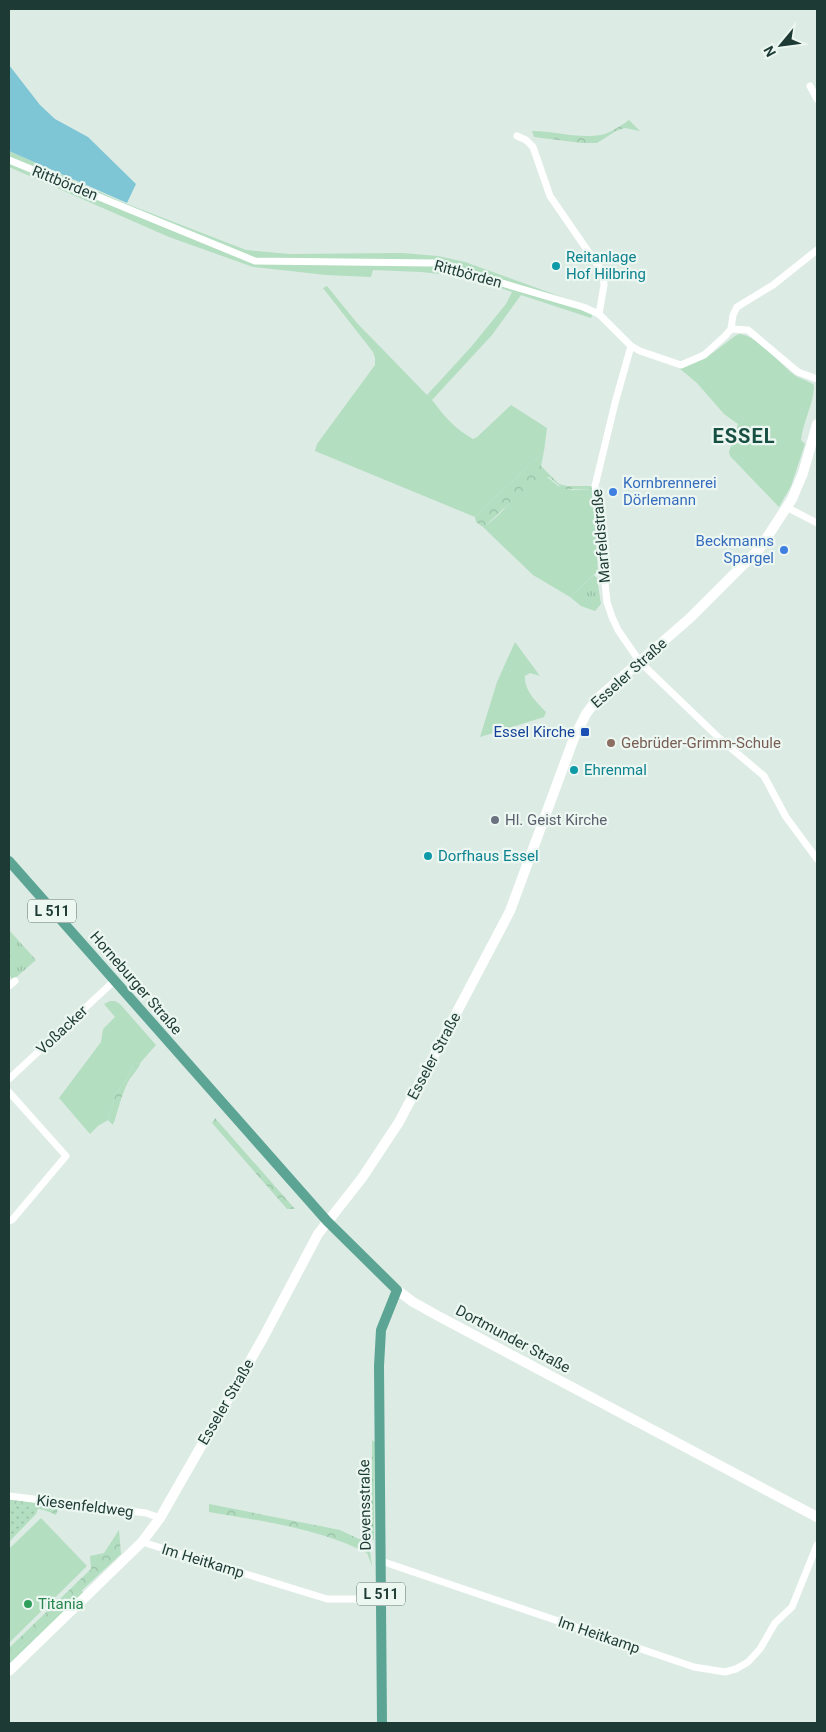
<svg xmlns="http://www.w3.org/2000/svg" width="826" height="1732" font-family="Roboto,sans-serif">
<style>
.grass{fill:#b3dec0}
.forest{fill:url(#forest-crowns)}
.park{fill:url(#park-tufts)}
.garden{fill:url(#garden-dots)}
.water{fill:#7ec6d6}
.lines{fill:none;stroke-linecap:round;stroke-linejoin:round}
.street{stroke:#fff;stroke-width:7}
.secondary{stroke:#fff;stroke-width:10}
.primary{stroke:#5ca594;stroke-width:10}
.culture-dot{fill:#0f9aa8;stroke:#edf7f2;stroke-width:2}
.shop-dot{fill:#3f7fe0;stroke:#edf7f2;stroke-width:2}
.transit-dot{fill:#1a4fb4;stroke:#edf7f2;stroke-width:2}
.education-dot{fill:#8d6e63;stroke:#edf7f2;stroke-width:2}
.worship-dot{fill:#6b7280;stroke:#edf7f2;stroke-width:2}
.leisure-dot{fill:#2e9e5b;stroke:#edf7f2;stroke-width:2}
.labels{text-anchor:middle;stroke-width:4.5;stroke-linejoin:round;paint-order:stroke}
.shield{fill:#edf7f2;stroke:#5b736d;stroke-width:1}
.shield-label{font-size:14px;font-weight:bold;fill:#1d3b34}
.street-label{font-size:15px;fill:#1d3b34;stroke:#edf7f2}
.culture-label{font-size:15px;fill:#0d838f;stroke:#edf7f2;text-anchor:start}
.shop-label{font-size:15px;fill:#366cbe;stroke:#edf7f2;text-anchor:start}
.transit-label{font-size:15px;fill:#164399;stroke:#edf7f2;text-anchor:end}
.education-label{font-size:15px;fill:#785e54;stroke:#edf7f2;text-anchor:start}
.worship-label{font-size:15px;fill:#5b616d;stroke:#edf7f2;text-anchor:start}
.leisure-label{font-size:15px;fill:#27864d;stroke:#edf7f2;text-anchor:start}
.district-label{font-size:20px;font-weight:bold;letter-spacing:1px;fill:#184f43;stroke:#edf7f2}
</style>
<defs>
<pattern id="forest-crowns" width="20" height="18" patternUnits="userSpaceOnUse" patternTransform="scale(1.25)"><rect width="20" height="18" fill="#b3dec0"/><path d="M2 6a3 3 0 1 1 6 0M12 15a3 3 0 1 1 6 0" fill="none" stroke="#9abfa6"/></pattern>
<pattern id="park-tufts" width="24" height="20" patternUnits="userSpaceOnUse" patternTransform="scale(1.25)"><rect width="24" height="20" fill="#b3dec0"/><path d="M3 7l-1-3M5 7V3M7 7l1-3M15 17l-1-3M17 17v-4M19 17l1-3" fill="none" stroke="#9abfa6"/></pattern>
<pattern id="garden-dots" width="8" height="8" patternUnits="userSpaceOnUse" patternTransform="scale(1.25)"><rect width="8" height="8" fill="#b3dec0"/><path d="M2 2h.1M6 6h.1" fill="none" stroke="#9abfa6" stroke-width="1.8" stroke-linecap="round"/></pattern>
</defs>
<rect width="100%" height="100%" fill="#ddebe5"/>
<!-- grass -->
<g class="grass">
<path d="M9,151L122,202L246,250L289,254L403,253L438,256L465,262L595,309L591,318L521,295L492,335L432,400C444,416 455,429 473,439L477,437L511,405L547,428L544,451L475,517L315,451L317,444L375,365V358L373,352L323,288L327,286L357,323L427,395L471,347L506,304L512,292L469,277L421,272L373,270L371,277L326,275L253,267L169,237L9,167Z"/>
<path d="M739,334C757,335 779,363 793,374C799,379 808,380 814,385C814,404 803,421 801,440L805,444L791,486L779,507L730,456L729,452L738,424L724,414L697,383L679,368L706,358L735,336Z"/>
<path d="M546,476L558,486L572,490L592,489L598,571L570,597L533,575L483,527C503,516 525,479 546,476Z"/>
<path d="M515,642L540,676L530,673L525,676C524,691 537,702 546,712L544,717L480,737L497,682Z"/>
<path d="M110,1001H115L120,1004L156,1045L141,1062L134,1065L126,1080L115,1095L108,1120L98,1126L90,1134L59,1098L101,1042L103,1029L115,1017L104,1004Z"/>
<path d="M41,1518L87,1566L9,1643V1549Z"/>
<path d="M82,1590L83,1593L9,1666V1658Z"/>
</g>
<!-- forest -->
<g class="forest">
<path d="M629,120L640,131L625,128L616,131L597,143H582L534,137L532,131C556,131 581,140 605,134C613,131 622,125 629,120Z"/>
<path d="M544,451L541,466L559,484L567,486H592V489H563L549,477H543L528,486L485,526L483,527L476,522L475,517Z"/>
<path d="M141,1062C138,1070 132,1075 128,1082C121,1096 118,1111 113,1125L108,1120L115,1095L126,1080L134,1065Z"/>
<path d="M215,1118L295,1209H287L212,1123Z"/>
<path d="M372,1440L375,1442L374,1540L368,1538L372,1566L367,1553C318,1528 262,1521 209,1512V1504L340,1530L359,1539L368,1538L372,1485Z"/>
<path d="M9,1499L59,1506L56,1515C40,1507 26,1507 9,1505Z"/>
<path d="M119,1530L121,1554L9,1658V1648L91,1569L90,1556L104,1553Z"/>
</g>
<!-- park -->
<g class="park">
<path d="M594,575L597,578L601,604L595,611L581,606L570,597Z"/>
<path d="M9,930L36,960L13,980L9,975Z"/>
</g>
<!-- garden -->
<path class="garden" d="M9,1505L38,1508L36,1514L9,1542Z"/>
<!-- water -->
<path class="water" d="M9,65L40,105L55,119L88,137L136,184L127,203L9,151Z"/>
<g class="lines">
<!-- street -->
<g class="street">
<path d="M810,86L817,99"/>
<path d="M517,136L526,140L533,147L550,196L603,273L604,285L599,314"/>
<path d="M9,160L255,261L434,263L583,307L599,314L631,346L640,351L681,365L704,355L725,336L731,329L733,315L737,307L773,285L817,250"/>
<path d="M731,329L748,330L798,372L817,379"/>
<path d="M631,346L615,403L595,486L607,602L612,617L618,630L640,662L719,738L764,776L786,817L817,859"/>
<path d="M788,508L817,523"/>
<path d="M9,986L15,981"/>
<path d="M9,1079L114,981"/>
<path d="M9,1092L66,1156L12,1220L9,1221"/>
<path d="M9,1496L146,1513L160,1518"/>
<path d="M142,1542L327,1599H381"/>
<path d="M381,1561L694,1667L725,1672L736,1669L748,1662L760,1649L775,1623L792,1607L817,1545"/>
</g>
<!-- secondary -->
<g class="secondary">
<path d="M397,1290L413,1302L440,1317L817,1517"/>
<path d="M9,1671L142,1542L160,1518L263,1338L318,1234L362,1178L399,1122L510,911L574,738L586,714L598,698L690,618L760,548L792,499L803,473L817,424"/>
</g>
<!-- primary -->
<path class="primary" d="M9,861L327,1221L397,1290L381,1330L379,1366L382,1723"/>
</g>
<!-- markers -->
<g class="culture-dot">
<circle cx="556" cy="266" r="5"/>
<circle cx="574" cy="770" r="5"/>
<circle cx="428" cy="856" r="5"/>
</g>
<g class="shop-dot">
<circle cx="613" cy="492" r="5"/>
<circle cx="784" cy="550" r="5"/>
</g>
<rect class="transit-dot" x="580" y="727" width="10" height="10" rx="2.5"/>
<circle class="education-dot" cx="611" cy="743" r="5"/>
<circle class="worship-dot" cx="495" cy="820" r="5"/>
<circle class="leisure-dot" cx="28" cy="1604" r="5"/>
<g class="labels">
<!-- shield labels -->
<g class="shield">
<rect x="28" y="899.5" width="48" height="23" rx="4"/>
<rect x="357" y="1582.5" width="48" height="23" rx="4"/>
</g>
<g class="shield-label">
<text x="52" y="916">L 511</text>
<text x="381" y="1599">L 511</text>
</g>
<!-- street labels -->
<g class="street-label">
<text transform="translate(65 183) rotate(22)" y="5">Rittbörden</text>
<text transform="translate(468 274) rotate(15)" y="5">Rittbörden</text>
<text transform="translate(601 536) rotate(-95)" y="5">Marfeldstraße</text>
<text transform="translate(629 673) rotate(-42)" y="5">Esseler Straße</text>
<text transform="translate(136 983) rotate(49)" y="5">Horneburger Straße</text>
<text transform="translate(62 1030) rotate(-43)" y="5">Voßacker</text>
<text transform="translate(434 1056) rotate(-62)" y="5">Esseler Straße</text>
<text transform="translate(513 1339) rotate(28)" y="5">Dortmunder Straße</text>
<text transform="translate(226 1402) rotate(-60)" y="5">Esseler Straße</text>
<text transform="translate(365 1505) rotate(-91)" y="5">Devensstraße</text>
<text transform="translate(85 1506) rotate(7)" y="5">Kiesenfeldweg</text>
<text transform="translate(203 1561) rotate(17)" y="5">Im Heitkamp</text>
<text transform="translate(599 1635) rotate(19)" y="5">Im Heitkamp</text>
</g>
<!-- culture labels -->
<g class="culture-label">
<text x="566" y="262">Reitanlage<tspan x="566" dy="17">Hof Hilbring</tspan></text>
<text x="584" y="775">Ehrenmal</text>
<text x="438" y="861">Dorfhaus Essel</text>
</g>
<!-- shop labels -->
<g class="shop-label">
<text x="623" y="488">Kornbrennerei<tspan x="623" dy="17">Dörlemann</tspan></text>
<text x="774" y="546" text-anchor="end">Beckmanns<tspan x="774" dy="17">Spargel</tspan></text>
</g>
<!-- transit labels -->
<g class="transit-label">
<text x="575" y="737">Essel Kirche</text>
</g>
<!-- education labels -->
<g class="education-label">
<text x="621" y="748">Gebrüder-Grimm-Schule</text>
</g>
<!-- worship labels -->
<g class="worship-label">
<text x="505" y="825">Hl. Geist Kirche</text>
</g>
<!-- leisure labels -->
<g class="leisure-label">
<text x="38" y="1609">Titania</text>
</g>
<!-- district labels -->
<g class="district-label">
<text x="744" y="443">ESSEL</text>
</g>
</g>
<!-- border -->
<rect width="826" height="1732" fill="none" stroke="#1d3b34" stroke-width="20"/>
<!-- north arrow -->
<g transform="translate(781 45) rotate(241)" stroke="#edf7f2" stroke-width="4" paint-order="stroke">
<path d="M0-4L9 19L0 12L-9 19Z" fill="#1d3b34"/>
<text y="-8" font-size="14" font-weight="bold" text-anchor="middle" fill="#1d3b34">N</text>
</g>
</svg>
